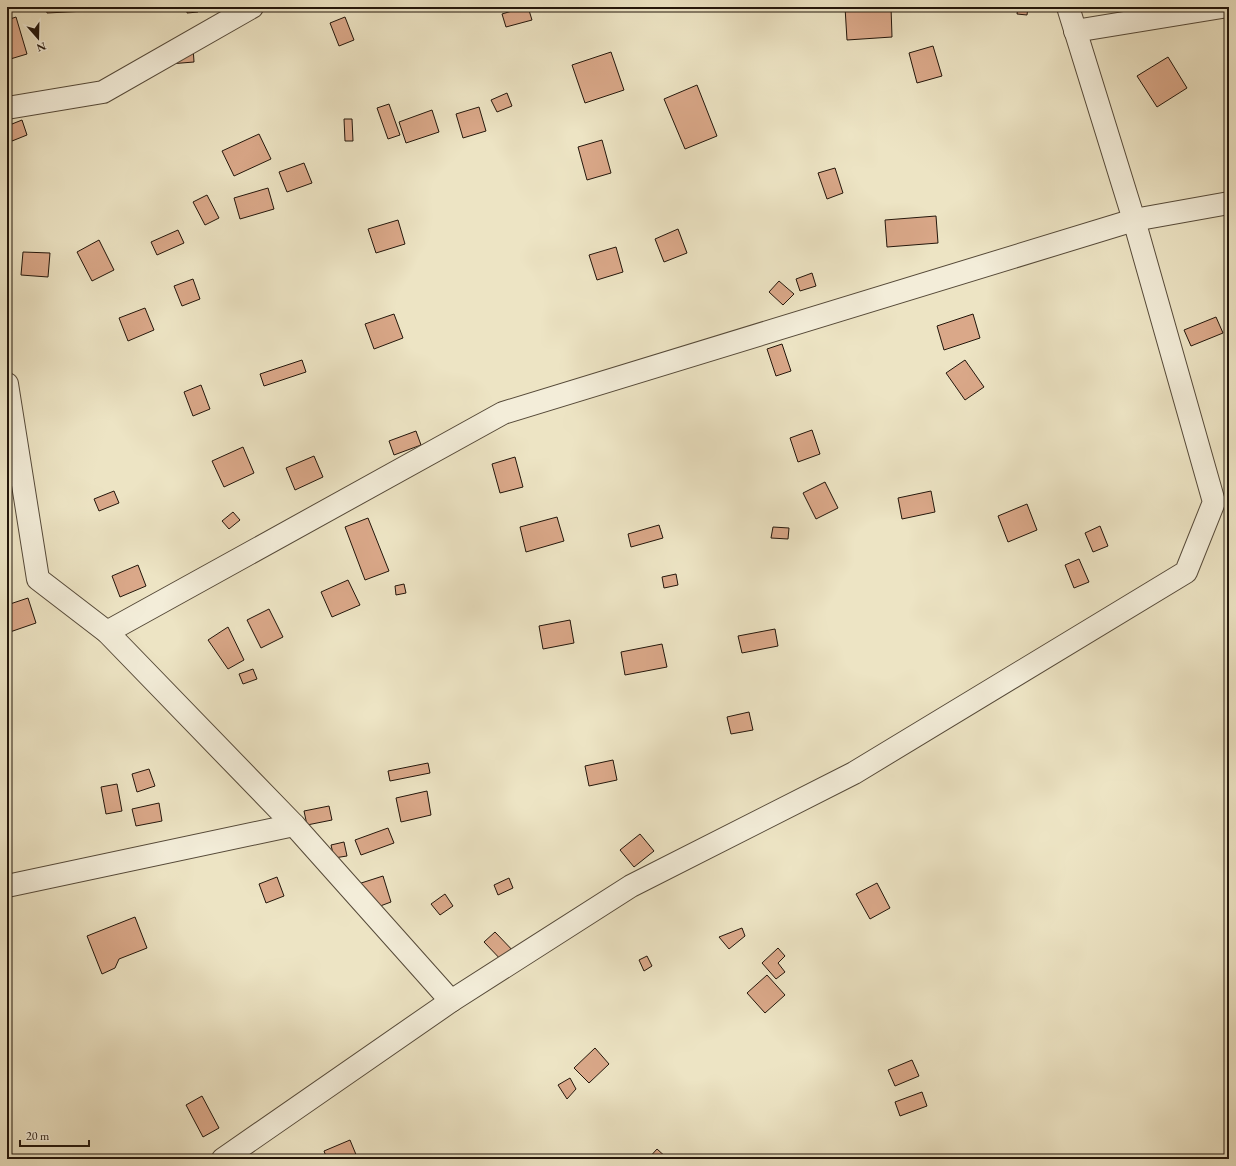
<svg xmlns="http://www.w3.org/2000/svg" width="1236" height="1166" font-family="'EB Garamond',serif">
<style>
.building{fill:#daa889;stroke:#23160b}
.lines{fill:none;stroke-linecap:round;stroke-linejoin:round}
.minor-casing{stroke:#564a39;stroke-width:24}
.minor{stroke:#f3edd9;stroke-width:22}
</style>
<rect width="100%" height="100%" fill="#ede4c4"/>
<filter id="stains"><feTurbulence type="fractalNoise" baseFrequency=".005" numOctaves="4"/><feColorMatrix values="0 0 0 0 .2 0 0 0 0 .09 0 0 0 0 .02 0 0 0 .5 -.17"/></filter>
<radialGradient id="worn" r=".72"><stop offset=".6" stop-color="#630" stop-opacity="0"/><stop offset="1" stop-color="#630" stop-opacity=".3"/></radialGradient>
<!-- building -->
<g class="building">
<path d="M46,7H85L86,11L47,13Z"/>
<path d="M187,7H198V12L187,13Z"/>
<path d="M525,7H528L532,20L506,27L502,14Z"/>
<path d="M845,7H891L892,37L847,40Z"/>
<path d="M1018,7H1028L1027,15L1017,14Z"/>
<path d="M16,17L27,54L7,60V20Z"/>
<path d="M345,17L354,40L339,46L330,23Z"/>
<path d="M933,46L942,76L917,83L909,53Z"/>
<path d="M193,47L194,62L169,64Z"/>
<path d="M611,52L624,90L585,103L572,65Z"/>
<path d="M1168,57L1187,88L1157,107L1137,76Z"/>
<path d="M697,85L717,136L685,149L664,99Z"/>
<path d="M507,93L512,106L497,112L491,100Z"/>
<path d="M389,104L400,135L388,139L377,108Z"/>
<path d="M479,107L486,131L463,138L456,114Z"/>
<path d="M432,110L439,132L406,143L399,122Z"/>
<path d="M344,119H352L353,141H345Z"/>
<path d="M22,120L27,135L7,143V126Z"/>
<path d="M259,134L271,159L234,176L222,151Z"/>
<path d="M602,140L611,173L587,180L578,147Z"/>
<path d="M304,163L312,183L287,192L279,172Z"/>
<path d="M835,168L843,193L827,199L818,173Z"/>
<path d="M268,188L274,209L240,219L234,198Z"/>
<path d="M207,195L219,218L205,225L193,202Z"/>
<path d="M936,216L938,243L887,247L885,220Z"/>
<path d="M398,220L405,244L376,253L368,229Z"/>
<path d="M678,229L687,253L664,262L655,239Z"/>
<path d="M178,230L184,243L157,255L151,242Z"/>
<path d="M99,240L114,270L92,281L77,252Z"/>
<path d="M616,247L623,272L597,280L589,255Z"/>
<path d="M23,252L50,253L48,277L21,275Z"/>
<path d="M812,273L816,286L800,291L796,279Z"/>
<path d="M193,279L200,299L182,306L174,286Z"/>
<path d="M779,281L794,294L783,305L769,292Z"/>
<path d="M145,308L154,330L128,341L119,318Z"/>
<path d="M394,314L403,338L374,349L365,324Z"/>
<path d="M973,314L980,338L944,350L937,326Z"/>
<path d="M1216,317L1223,333L1191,346L1184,330Z"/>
<path d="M782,344L791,371L776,376L767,349Z"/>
<path d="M302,360L306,372L264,386L260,374Z"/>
<path d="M965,360L984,387L965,400L946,373Z"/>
<path d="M201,385L210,409L193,416L184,392Z"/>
<path d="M812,430L820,454L798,462L790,438Z"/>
<path d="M416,431L421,445L394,455L389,441Z"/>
<path d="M243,447L254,473L224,487L212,461Z"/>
<path d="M314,456L323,477L295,490L286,468Z"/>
<path d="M515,457L523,487L500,493L492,464Z"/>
<path d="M825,482L838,508L816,519L803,493Z"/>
<path d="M114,491L119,503L99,511L94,499Z"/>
<path d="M931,491L935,512L902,519L898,498Z"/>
<path d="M1027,504L1037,530L1008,542L998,516Z"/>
<path d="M233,512L240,520L229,529L222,521Z"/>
<path d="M557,517L564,541L526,552L520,527Z"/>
<path d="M368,518L389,571L365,580L345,527Z"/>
<path d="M659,525L663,538L631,547L628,534Z"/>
<path d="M1100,526L1108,546L1093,552L1085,533Z"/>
<path d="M773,527L789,528L788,539L771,538Z"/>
<path d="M1079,559L1089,582L1074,588L1065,565Z"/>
<path d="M138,565L146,586L120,597L112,576Z"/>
<path d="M676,574L678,585L664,588L662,577Z"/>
<path d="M348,580L360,605L332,617L321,592Z"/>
<path d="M404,584L406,593L396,595L395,586Z"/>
<path d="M28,598L36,623L7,633V605Z"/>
<path d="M269,609L283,637L261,648L247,620Z"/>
<path d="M570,620L574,643L543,649L539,626Z"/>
<path d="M228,627L244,660L228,669L208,640Z"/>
<path d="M775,629L778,646L742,653L738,636Z"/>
<path d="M662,644L667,667L625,675L621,652Z"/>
<path d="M253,669L257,679L243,684L239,674Z"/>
<path d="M749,712L753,730L731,734L727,717Z"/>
<path d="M613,760L617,780L589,786L585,766Z"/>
<path d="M428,763L430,773L390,781L388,771Z"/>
<path d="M149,769L155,786L137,792L132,774Z"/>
<path d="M117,784L122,811L106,814L101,787Z"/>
<path d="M427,791L431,815L401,822L396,798Z"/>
<path d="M159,803L162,821L136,826L132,809Z"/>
<path d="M329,806L332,820L307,825L304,811Z"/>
<path d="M388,828L394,843L361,855L355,840Z"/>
<path d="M640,834L654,851L634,867L620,850Z"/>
<path d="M344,842L347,856L334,858L331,845Z"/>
<path d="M383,876L391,902L364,912L355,885Z"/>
<path d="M277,877L284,896L266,903L259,884Z"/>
<path d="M509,878L513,888L498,895L494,885Z"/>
<path d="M877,883L890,908L870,919L856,894Z"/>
<path d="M445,894L453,906L440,915L431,904Z"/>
<path d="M135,917L147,948L119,959L115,968L102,974L87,936Z"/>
<path d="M742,928L745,936L729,949L719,937Z"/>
<path d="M495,932L517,955L506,965L484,942Z"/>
<path d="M778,948L785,956L778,963L785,972L776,979L762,963Z"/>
<path d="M647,956L652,966L644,971L639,960Z"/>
<path d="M767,975L785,995L765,1013L747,993Z"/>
<path d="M595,1048L609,1064L589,1083L574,1068Z"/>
<path d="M912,1060L919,1076L895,1086L888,1070Z"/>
<path d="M570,1078L576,1089L567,1099L558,1085Z"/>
<path d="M922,1092L927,1106L900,1116L895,1102Z"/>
<path d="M202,1096L219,1128L203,1137L186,1105Z"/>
<path d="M350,1140L357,1157L352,1159H327L324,1151Z"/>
<path d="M657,1149L668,1159H648Z"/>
</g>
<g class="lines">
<defs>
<g id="minor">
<path d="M1075,31L1222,7"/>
<path d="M7,108L103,92L252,7"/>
<path d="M7,384L38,579L107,632L294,825L451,1001"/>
<path d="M107,632L503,413L1134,220L1229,203"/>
<path d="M7,886L294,825"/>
<path d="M223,1159L451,1001L631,886L854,773L1186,572L1214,502L1134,220L1068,7"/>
</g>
</defs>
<!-- minor casing -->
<use href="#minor" class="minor-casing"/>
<!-- minor -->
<use href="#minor" class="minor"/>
</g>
<!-- margin -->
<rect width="1236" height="1166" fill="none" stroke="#ede4c4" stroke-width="24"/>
<rect x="8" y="8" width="1220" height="1150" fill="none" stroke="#23160b" stroke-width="2"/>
<rect x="12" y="12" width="1212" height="1142" fill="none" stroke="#23160b"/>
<!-- north arrow -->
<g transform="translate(38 38) rotate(160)" stroke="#f3edd9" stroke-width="3" paint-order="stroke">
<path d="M0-3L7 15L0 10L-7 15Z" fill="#23160b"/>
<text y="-6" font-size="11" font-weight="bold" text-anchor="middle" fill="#23160b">N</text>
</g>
<!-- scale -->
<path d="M20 1140v6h69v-6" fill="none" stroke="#23160b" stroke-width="2"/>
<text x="26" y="1140" font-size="12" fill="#23160b" stroke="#f3edd9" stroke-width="3" paint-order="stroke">20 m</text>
<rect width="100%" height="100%" filter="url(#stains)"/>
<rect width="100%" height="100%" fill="url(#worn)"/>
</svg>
